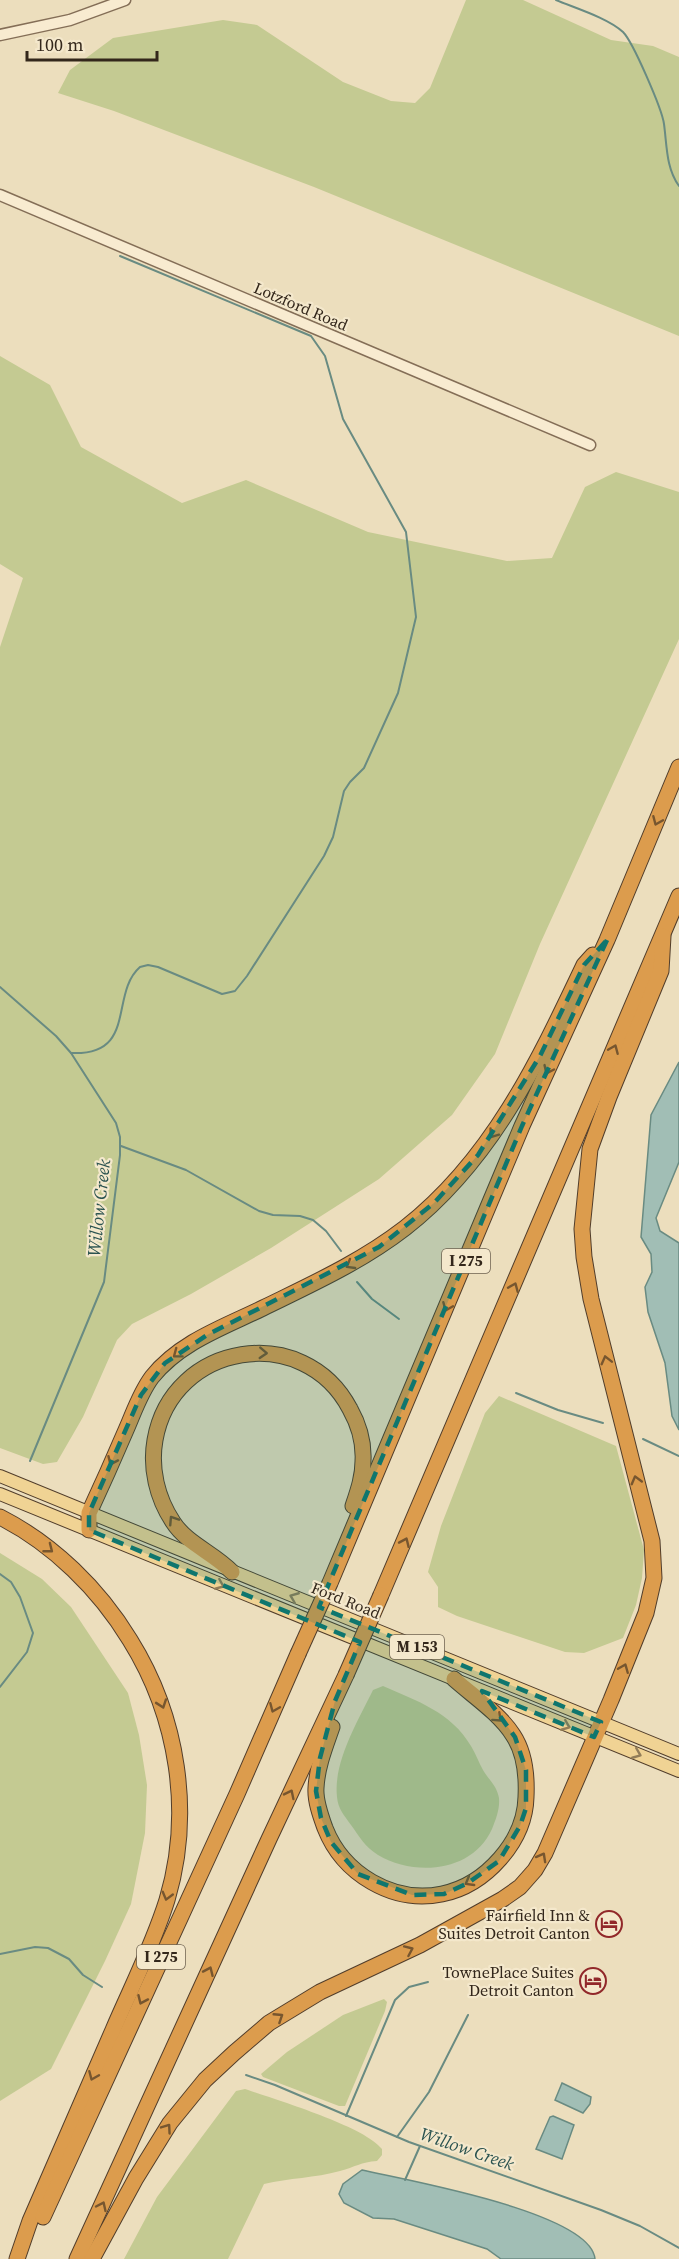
<svg xmlns="http://www.w3.org/2000/svg" width="679" height="2259" font-family="'Source Serif 4',serif">
<style>
.green{fill:#c4ca92}
.water{fill:#a1beb5;stroke:#698b82;stroke-width:1.5}
.lines{fill:none;stroke-linecap:round;stroke-linejoin:round}
.stream{stroke:#698b82;stroke-width:2}
.minor-casing{stroke:#846e57;stroke-width:13}
.major-casing{stroke:#513d2b;stroke-width:14}
.highway-casing{stroke:#513d2b;stroke-width:17}
.minor{stroke:#f8ebd0;stroke-width:10}
.major{stroke:#f0d394;stroke-width:12}
.highway{stroke:#dc9c4d;stroke-width:15}
.highway-bridge-casing{stroke:#513d2b;stroke-width:17;stroke-linecap:butt}
.highway-bridge{stroke:#dc9c4d;stroke-width:15}
.oneway{stroke:#77562f}
.oneway2{stroke:#927d58}
.marked{fill:#0f766e;fill-opacity:0.2;stroke:#0f766e;stroke-width:4.5;stroke-dasharray:12 8;stroke-linejoin:round}
.labels{text-anchor:middle;stroke-width:4.5;stroke-linejoin:round;paint-order:stroke}
.shield{fill:#f4e8cc;stroke:#6d6150;stroke-width:1.5}
.shield-label{font-size:15px;font-weight:bold;fill:#33271b}
.street-label{font-size:16px;fill:#33271b;stroke:#f4e8cc}
.poi-label{font-size:16px;fill:#33271b;stroke:#f4e8cc;text-anchor:end}
.water-label{font-size:18px;font-style:italic;fill:#2b5350;stroke:#f4e8cc}
</style>
<rect width="100%" height="100%" fill="#ecdebd"/>
<!-- green -->
<g class="green">
<path d="M466,0H523L611,40L653,46L679,57V336L314,187L114,111L58,93L70,70L113,38L223,20L257,25L343,82L391,101L415,103L430,88Z"/>
<path d="M0,356L50,385L81,447L182,503L246,480L368,532L507,561L552,558L585,487L616,472L679,492V639L540,944L495,1054L452,1115L379,1179L271,1248L191,1294L132,1324L117,1340L83,1417L57,1462L43,1464L0,1448V647L23,578L0,564Z"/>
<path d="M499,1396L616,1446L644,1550L642,1578L636,1605L623,1638L584,1653L565,1652L457,1616L438,1607V1587L428,1572L441,1526L485,1413Z"/>
<path d="M0,1553L42,1579L71,1607L128,1693L139,1735L147,1785L145,1833L131,1904L105,1961L51,2069L0,2101Z"/>
<path d="M383,1686C417,1701 451,1712 471,1746C476,1754 479,1763 483,1770C489,1780 497,1786 499,1798C500,1809 496,1819 492,1829C473,1872 415,1877 378,1855C365,1847 359,1836 351,1825C344,1815 338,1809 337,1797C333,1762 358,1721 373,1690Z"/>
<path d="M384,1999L387,2002L385,2011L345,2106H339L263,2077L261,2074L287,2052L343,2015Z"/>
<path d="M245,2089C276,2100 364,2126 382,2149V2155L377,2161C361,2162 355,2167 340,2171C315,2178 289,2178 264,2184L228,2259H124L157,2197L236,2091Z"/>
</g>
<!-- water -->
<g class="water">
<path d="M679,1062V1162L656,1218L660,1231L679,1243V1430L672,1416L665,1363L648,1312L645,1287L652,1272L651,1254L641,1237L651,1115Z"/>
<path d="M562,2083L591,2097L590,2104L583,2113L555,2100Z"/>
<path d="M553,2116L574,2125L562,2159L536,2149L550,2117Z"/>
<path d="M362,2170C404,2180 591,2212 595,2259H501L487,2249L394,2219L373,2218L344,2203L339,2194L343,2184Z"/>
</g>
<g class="lines">
<!-- stream -->
<g class="stream">
<path d="M556,0C575,8 608,18 623,32C633,42 662,109 664,124C667,146 666,168 679,186"/>
<path d="M0,987L56,1036L71,1053L116,1123L120,1137V1155L104,1282L30,1461"/>
<path d="M71,1053C138,1056 109,994 140,967L148,965L158,967L222,994L235,991L247,976L324,856L333,837L344,791L350,782L364,768L398,693L416,617L406,532L343,419L325,356L311,336L120,256"/>
<path d="M121,1146L186,1170L259,1211L273,1215L300,1216L313,1220L326,1231L341,1251"/>
<path d="M357,1282L372,1299L399,1319"/>
<path d="M516,1393L558,1410L603,1423"/>
<path d="M643,1439L679,1456"/>
<path d="M0,1574L11,1582L20,1597L33,1633L27,1652L0,1687"/>
<path d="M0,1954L35,1947L48,1948L69,1959L83,1975L102,1987"/>
<path d="M246,2075L275,2085L409,2142L601,2210L640,2226L679,2248"/>
<path d="M346,2116L395,2000L409,1987L428,1982"/>
<path d="M397,2137L429,2092L468,2015"/>
<path d="M405,2180L420,2146"/>
</g>
<defs>
<g id="minor">
<path d="M0,35L70,20L125,0"/>
<path d="M0,195L590,445"/>
</g>
<g id="major">
<path d="M0,1476L679,1754"/>
<path d="M0,1494L679,1771"/>
</g>
<g id="highway">
<path d="M0,1517C53,1544 99,1589 130,1640C178,1717 193,1813 167,1900C153,1945 131,1988 113,2030C85,2094 58,2157 30,2221L17,2259"/>
<path d="M89,1530V1513C102,1485 114,1458 126,1430C134,1412 140,1393 152,1377C180,1342 224,1327 263,1308C312,1284 361,1262 405,1228C492,1160 538,1062 584,965L593,955"/>
<path d="M232,1572C214,1553 187,1544 173,1522C157,1498 150,1468 155,1440C172,1342 304,1321 350,1409C359,1425 364,1443 363,1461C363,1477 358,1491 353,1506"/>
<path d="M330,1583L522,1126L607,940L679,767"/>
<path d="M381,1595L679,896"/>
<path d="M332,1727C325,1747 317,1767 316,1788C315,1801 321,1817 325,1828C343,1874 393,1904 442,1894C486,1885 525,1841 526,1797C527,1776 525,1753 513,1735C499,1713 473,1696 454,1679"/>
<path d="M43,2217L237,1794L298,1654"/>
<path d="M77,2259L269,1839L346,1675"/>
<path d="M92,2259L136,2178L170,2123L205,2080L234,2053L269,2023L320,1992L420,1945L503,1899L520,1887L535,1870L545,1853L611,1700L646,1613L654,1578L652,1541L591,1299L584,1257L582,1229L590,1149L609,1097L661,971L663,936"/>
</g>
</defs>
<!-- minor casing -->
<use href="#minor" class="minor-casing"/>
<!-- major casing -->
<use href="#major" class="major-casing"/>
<!-- highway casing -->
<use href="#highway" class="highway-casing"/>
<!-- minor -->
<use href="#minor" class="minor"/>
<!-- major -->
<use href="#major" class="major"/>
<!-- highway -->
<use href="#highway" class="highway"/>
<defs>
<g id="highway-bridge">
<path d="M298,1654L330,1583"/>
<path d="M346,1675L381,1595"/>
</g>
</defs>
<!-- highway-bridge casing -->
<use href="#highway-bridge" class="highway-bridge-casing"/>
<!-- highway-bridge -->
<use href="#highway-bridge" class="highway-bridge"/>
</g>
<!-- one-way arrows -->
<defs><path id="oneway-chevron" d="M-2-3.5L2.5 0L-2 3.5" fill="none" stroke-width="1.6" stroke-linecap="round" stroke-linejoin="round" transform="scale(1.5)"/></defs>
<g class="oneway">
<use href="#oneway-chevron" transform="translate(657 821) rotate(113)"/>
<use href="#oneway-chevron" transform="translate(614 1049) rotate(-67)"/>
<use href="#oneway-chevron" transform="translate(548 1070) rotate(115)"/>
<use href="#oneway-chevron" transform="translate(493 1134) rotate(126)"/>
<use href="#oneway-chevron" transform="translate(350 1265) rotate(150)"/>
<use href="#oneway-chevron" transform="translate(514 1287) rotate(-67)"/>
<use href="#oneway-chevron" transform="translate(447 1307) rotate(113)"/>
<use href="#oneway-chevron" transform="translate(263 1353) rotate(3)"/>
<use href="#oneway-chevron" transform="translate(177 1354) rotate(143)"/>
<use href="#oneway-chevron" transform="translate(606 1360) rotate(-104)"/>
<use href="#oneway-chevron" transform="translate(112 1461) rotate(114)"/>
<use href="#oneway-chevron" transform="translate(636 1480) rotate(-105)"/>
<use href="#oneway-chevron" transform="translate(173 1520) rotate(-123)"/>
<use href="#oneway-chevron" transform="translate(405 1542) rotate(-66)"/>
<use href="#oneway-chevron" transform="translate(49 1549) rotate(38)"/>
<use href="#oneway-chevron" transform="translate(624 1668) rotate(-68)"/>
<use href="#oneway-chevron" transform="translate(162 1704) rotate(71)"/>
<use href="#oneway-chevron" transform="translate(274 1708) rotate(113)"/>
<use href="#oneway-chevron" transform="translate(498 1718) rotate(42)"/>
<use href="#oneway-chevron" transform="translate(290 1794) rotate(-64)"/>
<use href="#oneway-chevron" transform="translate(542 1857) rotate(-61)"/>
<use href="#oneway-chevron" transform="translate(469 1882) rotate(150)"/>
<use href="#oneway-chevron" transform="translate(167 1896) rotate(105)"/>
<use href="#oneway-chevron" transform="translate(409 1950) rotate(-24)"/>
<use href="#oneway-chevron" transform="translate(209 1971) rotate(-66)"/>
<use href="#oneway-chevron" transform="translate(142 2000) rotate(114)"/>
<use href="#oneway-chevron" transform="translate(279 2017) rotate(-33)"/>
<use href="#oneway-chevron" transform="translate(93 2076) rotate(113)"/>
<use href="#oneway-chevron" transform="translate(167 2128) rotate(-55)"/>
<use href="#oneway-chevron" transform="translate(102 2206) rotate(-65)"/>
</g>
<g class="oneway2">
<use href="#oneway-chevron" transform="translate(220 1585) rotate(23)"/>
<use href="#oneway-chevron" transform="translate(294 1597) rotate(-158)"/>
<use href="#oneway-chevron" transform="translate(566 1726) rotate(22)"/>
<use href="#oneway-chevron" transform="translate(637 1754) rotate(22)"/>
</g>
<!-- marked area -->
<path class="marked" d="M607,940L522,1126L319,1607L601,1722L594,1737L482,1691L515,1737L526,1770V1808L520,1826L499,1861L468,1883L444,1894L412,1895L358,1874L331,1842L321,1818L316,1791L320,1758L335,1701L360,1642L89,1530V1513L141,1395L165,1363L207,1335L379,1247L434,1203L478,1155L540,1056L584,965Z"/>
<!-- icons -->
<defs>
<symbol id="hotel-ring" viewBox="-11 -11 22 22"><circle r="9.5" fill="#f4e8cc" stroke="#91282a" stroke-width="1.5"/><path d="M-6-4.5h1.5V1H6V5H4.5V3h-9V5H-6ZM-4 0a1.8 1.8 0 1 1 3.6 0ZM.5 0V-2.5h3Q6-2.5 6 0Z" fill="#91282a"/></symbol>
</defs>
<g fill-rule="evenodd">
<use href="#hotel-ring" x="594" y="1909" width="30" height="30"/>
<use href="#hotel-ring" x="578" y="1966" width="30" height="30"/>
</g>
<g class="labels">
<!-- shield labels -->
<g class="shield">
<rect x="442" y="1249" width="48" height="24" rx="4.5"/>
<rect x="390" y="1635" width="54" height="24" rx="4.5"/>
<rect x="137" y="1945" width="48" height="24" rx="4.5"/>
</g>
<g class="shield-label">
<text x="466" y="1266">I 275</text>
<text x="417" y="1652">M 153</text>
<text x="161" y="1962">I 275</text>
</g>
<!-- street labels -->
<g class="street-label">
<text transform="translate(301 306) rotate(23)" y="6">Lotzford Road</text>
<text transform="translate(346 1600) rotate(22)" y="6">Ford Road</text>
</g>
<!-- poi labels -->
<g class="poi-label">
<text x="590" y="1921">Fairfield Inn &amp;<tspan x="590" dy="18">Suites Detroit Canton</tspan></text>
<text x="574" y="1978">TownePlace Suites<tspan x="574" dy="18">Detroit Canton</tspan></text>
</g>
<!-- water labels -->
<g class="water-label">
<text transform="translate(99 1208) rotate(-84)" y="6">Willow Creek</text>
<text transform="translate(467 2149) rotate(19)" y="6">Willow Creek</text>
</g>
</g>
<!-- scale -->
<path d="M27 51v9h130v-9" fill="none" stroke="#33271b" stroke-width="3"/>
<text x="36" y="51" font-size="18" fill="#33271b" stroke="#f4e8cc" stroke-width="4.5" paint-order="stroke">100 m</text>
</svg>
